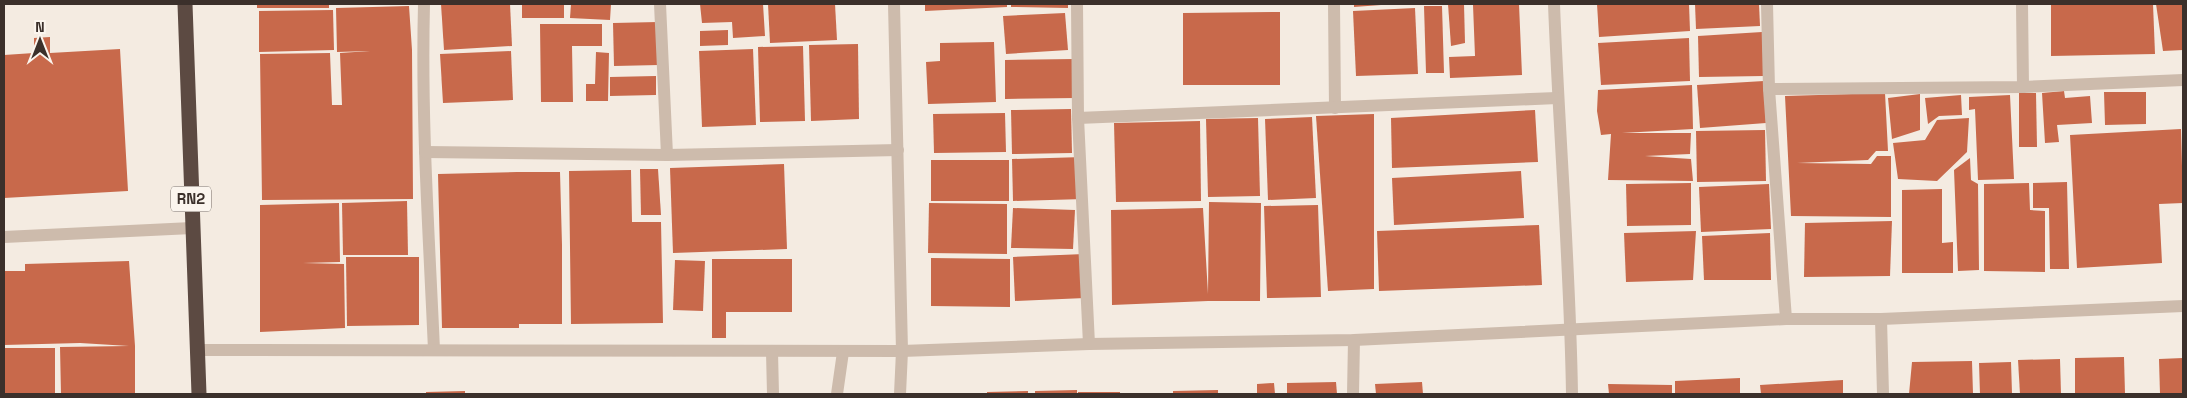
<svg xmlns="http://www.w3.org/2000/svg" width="2187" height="398" font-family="'Space Grotesk',sans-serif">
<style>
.building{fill:#c8694b}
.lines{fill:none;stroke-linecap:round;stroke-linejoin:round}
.minor{stroke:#cdbbac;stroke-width:12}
.highway{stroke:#5c4a42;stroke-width:15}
.labels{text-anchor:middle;stroke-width:5;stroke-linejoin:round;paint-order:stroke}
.shield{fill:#fbf5ee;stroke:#756b66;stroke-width:1}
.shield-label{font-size:15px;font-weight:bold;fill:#3b302b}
</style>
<rect width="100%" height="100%" fill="#f4ebe1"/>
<!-- building -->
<g class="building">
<rect x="257" y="4" width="72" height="4"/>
<path d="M441,4H510L512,46L444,50Z"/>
<rect x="522" y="4" width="42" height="14"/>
<path d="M571,4H611L610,20L570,18Z"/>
<path d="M700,4H763L765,36L733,38L732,22L702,23Z"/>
<path d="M768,4H835L837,40L770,43Z"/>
<path d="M925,4H1007V7L925,11Z"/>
<path d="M1011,4H1068V8L1011,7Z"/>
<path d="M1354,4H1381V5L1354,7Z"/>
<path d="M1448,4H1464L1465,43L1451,46Z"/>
<path d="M1519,4L1522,75L1450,78L1449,57L1475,56L1473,5Z"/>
<path d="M1597,4H1689L1690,31L1599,37Z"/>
<path d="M1695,4H1759L1760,26L1696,29Z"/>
<path d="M2051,4H2153L2155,54L2051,56Z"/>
<path d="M2156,4H2183V50L2163,51Z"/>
<path d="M409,6L412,50L413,199L262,200L260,54L330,53L332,105H342L340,53L370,51L337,52L336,8Z"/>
<path d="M1424,6H1442L1444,73H1426Z"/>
<path d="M1415,8L1418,74L1356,76L1353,11Z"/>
<path d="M333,10L334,50L259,52V11Z"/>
<path d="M1280,12V85H1183V13Z"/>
<path d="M1065,13L1068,50L1006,54L1003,16Z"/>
<path d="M658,22L659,65L614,66L613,23Z"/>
<path d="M540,24H602V46H572L573,102H541Z"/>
<path d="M728,30V45L700,46V31Z"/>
<path d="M1762,32L1764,76L1699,77L1698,36Z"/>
<path d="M50,37V53L120,49L128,191L4,198V55L34,53V38Z"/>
<path d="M1689,38L1690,81L1601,85L1598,43Z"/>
<path d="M994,42L996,102L928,104L926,62L940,61V43Z"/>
<path d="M858,44L859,119L811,121L809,45Z"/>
<path d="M803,46L805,121L760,122L758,47Z"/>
<path d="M753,49L756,125L702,127L699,51Z"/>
<path d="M511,51L513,100L443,103L440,54Z"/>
<path d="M596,52L609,53L608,101H586V84H595Z"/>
<path d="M1075,59L1076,98L1005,99V60Z"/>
<path d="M656,76V95L610,96V77Z"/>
<path d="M1764,81L1766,123L1700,128L1697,85Z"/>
<path d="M1692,85L1693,129L1622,133H1691L1690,154L1645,156L1691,159L1693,181L1608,180L1611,134L1601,135L1597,111L1598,90Z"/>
<path d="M2064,91L2065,98L2090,96L2092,123L2057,125L2059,142L2045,143L2042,93Z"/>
<path d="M2104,92H2146V124L2105,125Z"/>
<path d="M1885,93L1888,151H1876L1868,160L1797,163L1871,164L1877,156H1891V217L1791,216L1785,96Z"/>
<path d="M2019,93H2036L2037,147H2019Z"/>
<path d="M1920,94V130L1892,139L1888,98Z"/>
<path d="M1961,95L1962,115L1939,116L1928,124L1925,98Z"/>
<path d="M2010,95L2014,179L1978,180L1975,109L1969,110V97Z"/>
<path d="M1071,109L1072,153L1012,154L1011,110Z"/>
<path d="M1535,110L1538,162L1392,168L1391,118Z"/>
<path d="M1005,113L1006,152L934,153L933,114Z"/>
<path d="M1374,114V289L1328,291L1316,116Z"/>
<path d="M1312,117L1316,198L1268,200L1265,119Z"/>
<path d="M1258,118L1260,196L1208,197L1206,119Z"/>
<path d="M1969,118L1967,152L1937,181L1898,179L1893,143L1925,140L1937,120Z"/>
<path d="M1200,121L1201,201L1116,202L1114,123Z"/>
<path d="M2181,129L2183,203L2159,204L2162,263L2077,268L2070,135Z"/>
<path d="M1765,130L1766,181L1697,182L1696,131Z"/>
<path d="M1083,157L1084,199L1013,201L1012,159Z"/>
<path d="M1970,158L1971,180L1978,184L1979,270L1958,271L1954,170Z"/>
<rect x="931" y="160" width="78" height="41"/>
<path d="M784,164L787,249L673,253L670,168Z"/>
<path d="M640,169H658L661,215H641Z"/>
<path d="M631,170L632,222H661L663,323L571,324L569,171Z"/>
<path d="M1521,171L1524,218L1394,225L1392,178Z"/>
<path d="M517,172H560L562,245V324H519V328H442L438,174Z"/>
<path d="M2067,182L2069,269H2050L2049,208H2033V183Z"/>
<path d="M1691,183V225L1627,226L1626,184Z"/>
<path d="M2029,183L2030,210L2045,211V272L1984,271V184Z"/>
<path d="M1769,184L1771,229L1701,232L1699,187Z"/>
<path d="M1942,189V243L1953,242V273H1902V190Z"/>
<path d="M407,201L408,255H343L342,203Z"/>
<path d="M1209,202L1261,203L1260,301H1208L1112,305L1111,210L1203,208L1208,294Z"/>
<path d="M339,203L340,262L303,263L344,264L345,328L260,332V205Z"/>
<path d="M929,203L1007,204V254L928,253Z"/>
<path d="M1318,205L1321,297L1267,298L1264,206Z"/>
<path d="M1013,208L1075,210L1073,249L1011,248Z"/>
<path d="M1892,221L1890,276L1804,277L1805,223Z"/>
<path d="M1539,225L1542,285L1379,291L1377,231Z"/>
<path d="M1696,231L1693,280L1626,282L1624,233Z"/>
<path d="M1770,233L1771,280H1704L1702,236Z"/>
<path d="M1084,254L1085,298L1015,301L1013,257Z"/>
<path d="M346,257H419V325L347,326Z"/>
<path d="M931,258L1010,259V307L931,306Z"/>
<path d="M712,259H792V312H726V338H712Z"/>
<path d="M675,260L705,261L703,311L673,310Z"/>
<path d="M129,261L135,346V394H61L60,347L129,346L80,343L4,345V271H25V264Z"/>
<rect x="4" y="348" width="51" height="46"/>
<path d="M2124,357L2125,394H2075V358Z"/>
<path d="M2183,358V394H2160L2159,359Z"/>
<path d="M2060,359L2061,394H2020L2018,360Z"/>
<path d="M1972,361L1973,394H1909L1912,362Z"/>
<path d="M2011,362L2012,394H1980L1979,363Z"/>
<path d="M1740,378V394H1675V381Z"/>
<path d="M1843,380V394H1761L1760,385Z"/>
<path d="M1336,382L1337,394H1287V383Z"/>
<path d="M1422,382L1423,394H1376L1375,384Z"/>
<path d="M1274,383L1275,394H1257V384Z"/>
<path d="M1608,384L1672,385V394H1609Z"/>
<path d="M1077,390V394H1035V391Z"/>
<path d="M1218,390V394H1173V391Z"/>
<path d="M465,391V394H426V392Z"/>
<path d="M1028,391V394H987V392Z"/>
<rect x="1078" y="392" width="42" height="2"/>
</g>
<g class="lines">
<!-- minor -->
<g class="minor">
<path d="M424,4C421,119 429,235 434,350"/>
<path d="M660,4L667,155"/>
<path d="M894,4L902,351L900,394"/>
<path d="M1077,4L1078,118L1089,344"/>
<path d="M1334,4L1335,108"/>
<path d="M1554,4C1559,134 1570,264 1572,394"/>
<path d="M1767,4L1769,89L1786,319"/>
<path d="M2022,4L2023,87"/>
<path d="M1769,89L2023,87L2183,80"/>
<path d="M1078,118L1557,98"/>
<path d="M425,152L667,155L898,150"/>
<path d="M4,237L192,228"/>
<path d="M1881,319L1883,394"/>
<path d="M198,350L902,351L1089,344L1354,340L1786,319H1881L2183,306"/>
<path d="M772,352L773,394"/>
<path d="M837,394L843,352"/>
<path d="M1353,394L1354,340"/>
</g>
<!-- highway -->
<path class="highway" d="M185,4L199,394"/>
</g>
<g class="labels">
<!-- shield labels -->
<rect class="shield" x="171" y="186.5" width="40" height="25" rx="4"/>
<g class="shield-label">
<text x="191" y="204">RN2</text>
</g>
</g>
<!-- border -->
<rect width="2187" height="398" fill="none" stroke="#3b302b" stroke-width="10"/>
<!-- north arrow -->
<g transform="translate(40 40)" stroke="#fbf5ee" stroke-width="4" paint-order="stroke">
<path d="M0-4L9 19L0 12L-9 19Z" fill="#3b302b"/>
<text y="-8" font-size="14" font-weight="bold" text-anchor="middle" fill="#3b302b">N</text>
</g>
</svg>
